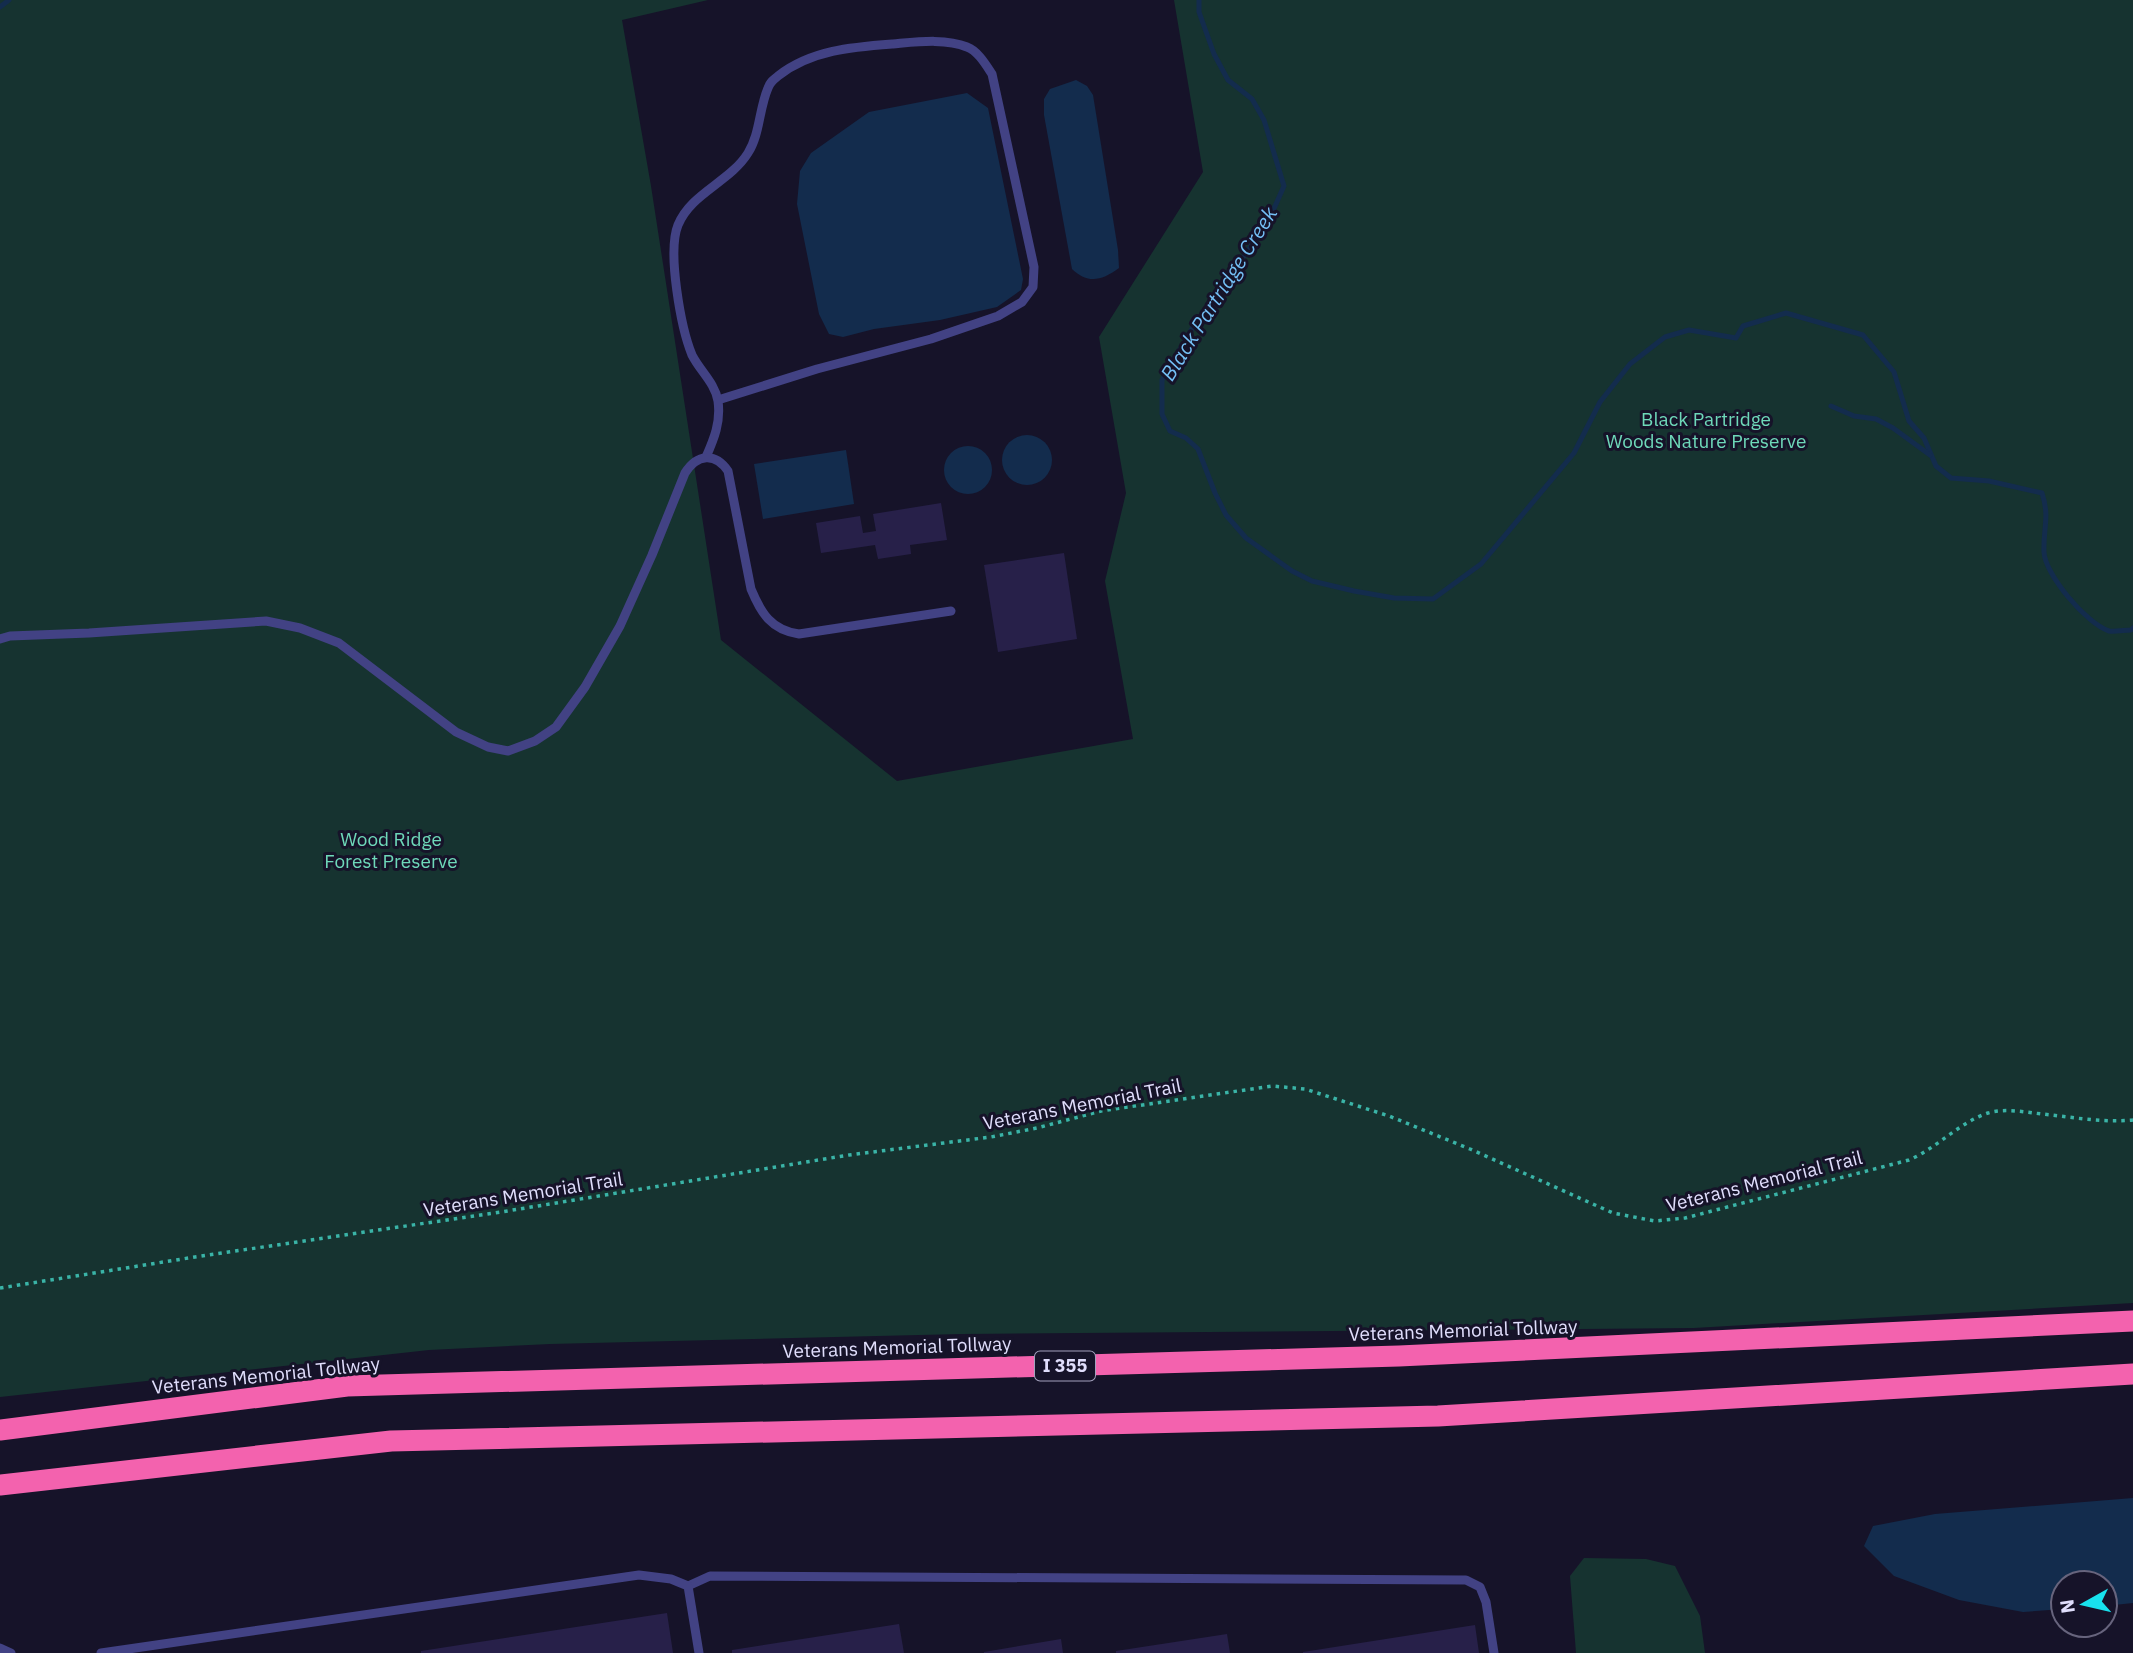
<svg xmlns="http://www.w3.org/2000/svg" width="2133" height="1653" font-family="'IBM Plex Sans',sans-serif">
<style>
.green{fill:#163330}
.water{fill:#132c4d}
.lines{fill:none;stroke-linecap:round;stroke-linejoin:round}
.stream{stroke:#132c4d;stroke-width:5}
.building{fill:#272049}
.path{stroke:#3ab4a7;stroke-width:3.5;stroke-dasharray:3.5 5;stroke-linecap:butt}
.service{stroke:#424284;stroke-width:9}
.motorway{stroke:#f362ae;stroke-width:21}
.labels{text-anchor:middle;stroke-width:6;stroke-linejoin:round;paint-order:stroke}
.shield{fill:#161329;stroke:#a3a1bd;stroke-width:2}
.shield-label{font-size:18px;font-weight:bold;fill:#e0defc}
.park-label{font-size:19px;fill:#6ed8b9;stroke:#161329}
.street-label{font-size:19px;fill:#e0defc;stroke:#161329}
.water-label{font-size:21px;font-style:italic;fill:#74bff5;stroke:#161329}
</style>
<rect width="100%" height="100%" fill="#161329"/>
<!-- green -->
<g class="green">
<path d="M0,0H708L622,20L651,186L721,640L897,781L1133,739L1105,581L1126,493L1099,337L1203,172L1174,0H2133V1303L1694,1328L961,1334L550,1344L429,1350L0,1397Z"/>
<path d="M1584,1558L1646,1559L1675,1566L1700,1616L1705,1653H1576L1570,1576Z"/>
</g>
<!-- water -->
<g class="water">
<path d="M1076,80L1087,86L1093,95L1118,250L1119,268C1101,281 1088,284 1072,269L1044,115V99L1050,89Z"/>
<path d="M967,93L988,108L1023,279L1021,290L997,307L940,320L874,329L843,337L829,334L819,314L797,204L800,171L811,153L869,112Z"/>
<circle cx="1027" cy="460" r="25"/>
<circle cx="968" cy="470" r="24"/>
<path d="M846,450L854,504L763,519L754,464Z"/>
<path d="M2133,1498V1603L2105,1606V1583H2063V1609L2023,1612L1959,1600L1894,1576L1864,1546L1873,1526L1935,1514Z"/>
</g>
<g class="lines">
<!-- stream -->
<g class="stream">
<path d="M1199,0V12L1214,54L1228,80L1252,99L1264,120L1284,186L1268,222L1227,280L1216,300L1193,327L1162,380V414L1170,431L1186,438L1198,449L1215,493L1226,515L1246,538L1292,571L1312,581L1354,591L1394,598L1433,599L1481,564L1574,453L1600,402L1630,364L1665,337L1689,330L1736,338L1743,326L1786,313L1863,335L1894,372L1909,421L1924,438L1936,466L1951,478L1989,481L2042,493C2050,517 2043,528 2044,552C2045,575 2087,624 2109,631C2115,632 2125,630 2131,630L2133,628"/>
<path d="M0,7L9,0"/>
<path d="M1831,406L1854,416L1876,419L1893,428L1930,455"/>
</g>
</g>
<!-- building -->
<g class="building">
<path d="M941,503L947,540L910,545L911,554L878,559L875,545L821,553L816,523L860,516L863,533L876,531L873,514Z"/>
<path d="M1064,553L1077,639L998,652L984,565Z"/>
<path d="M667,1613L673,1653H421V1651Z"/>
<path d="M899,1624L904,1653H732V1650Z"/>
<path d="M1475,1625L1479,1653H1303V1652Z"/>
<path d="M1227,1634L1230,1653H1116V1651Z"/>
<path d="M1061,1639L1063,1653H984V1652Z"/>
</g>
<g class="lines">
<!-- path -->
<path class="path" d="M0,1288L195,1257L501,1212L849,1155L991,1137L1037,1128L1101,1111L1272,1086L1305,1089L1389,1116L1470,1149L1613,1213L1655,1221L1685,1218L1909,1160C1937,1148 1960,1122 1988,1113C2005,1108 2024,1112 2042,1114C2072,1117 2102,1123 2133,1120"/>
<!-- service -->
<g class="service">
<path d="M706,457C714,439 721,422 718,401C715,383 700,371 692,355C681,328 667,252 678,225C691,193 730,182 748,153C760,134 759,109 768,88C770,82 773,80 778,76C811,50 853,47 893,44C916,42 946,38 967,47C978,51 986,65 992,74L1034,267L1033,287L1022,302L998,316L931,339L817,369L718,400"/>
<path d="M0,639L10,636L89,633L266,621L300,628L339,643L456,732L488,747L508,751L535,741L556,727L585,687L620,626L652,555L685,473C697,454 715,452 728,471L751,589C761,613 771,630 799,634L951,611"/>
<path d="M688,1586L710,1576L1466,1580L1480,1587L1486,1602L1494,1653"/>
<path d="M0,1648L11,1653"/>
<path d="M101,1653L639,1575L671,1579L688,1586L699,1653"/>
</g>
<!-- motorway -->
<g class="motorway">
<path d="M0,1430L347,1386L1399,1356L2133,1321"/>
<path d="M0,1485L391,1441L1438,1416L2133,1374"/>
</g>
</g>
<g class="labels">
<!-- shield labels -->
<rect class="shield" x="1035" y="1351.5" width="60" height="29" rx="5"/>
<g class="shield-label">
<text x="1065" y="1372">I 355</text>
</g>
<!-- park labels -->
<g class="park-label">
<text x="1706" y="426">Black Partridge<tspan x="1706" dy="22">Woods Nature Preserve</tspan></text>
<text x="391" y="846">Wood Ridge<tspan x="391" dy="22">Forest Preserve</tspan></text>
</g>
<!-- street labels -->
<g class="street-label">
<text transform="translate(1082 1104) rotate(-11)" y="7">Veterans Memorial Trail</text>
<text transform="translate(1764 1181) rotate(-14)" y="7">Veterans Memorial Trail</text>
<text transform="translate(523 1194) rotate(-9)" y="7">Veterans Memorial Trail</text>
<text transform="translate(1463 1330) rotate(-2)" y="7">Veterans Memorial Tollway</text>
<text transform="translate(897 1347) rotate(-2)" y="7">Veterans Memorial Tollway</text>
<text transform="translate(266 1375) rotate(-6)" y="7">Veterans Memorial Tollway</text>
</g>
<!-- water labels -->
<g class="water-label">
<text transform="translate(1219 294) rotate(-58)" y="7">Black Partridge Creek</text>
</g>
</g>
<!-- north arrow -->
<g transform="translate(2084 1604) rotate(262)"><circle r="33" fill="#161329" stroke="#67647d" stroke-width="2"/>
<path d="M0-5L12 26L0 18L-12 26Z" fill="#18e2ee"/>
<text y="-10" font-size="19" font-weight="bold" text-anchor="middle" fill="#e0defc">N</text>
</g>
</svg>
